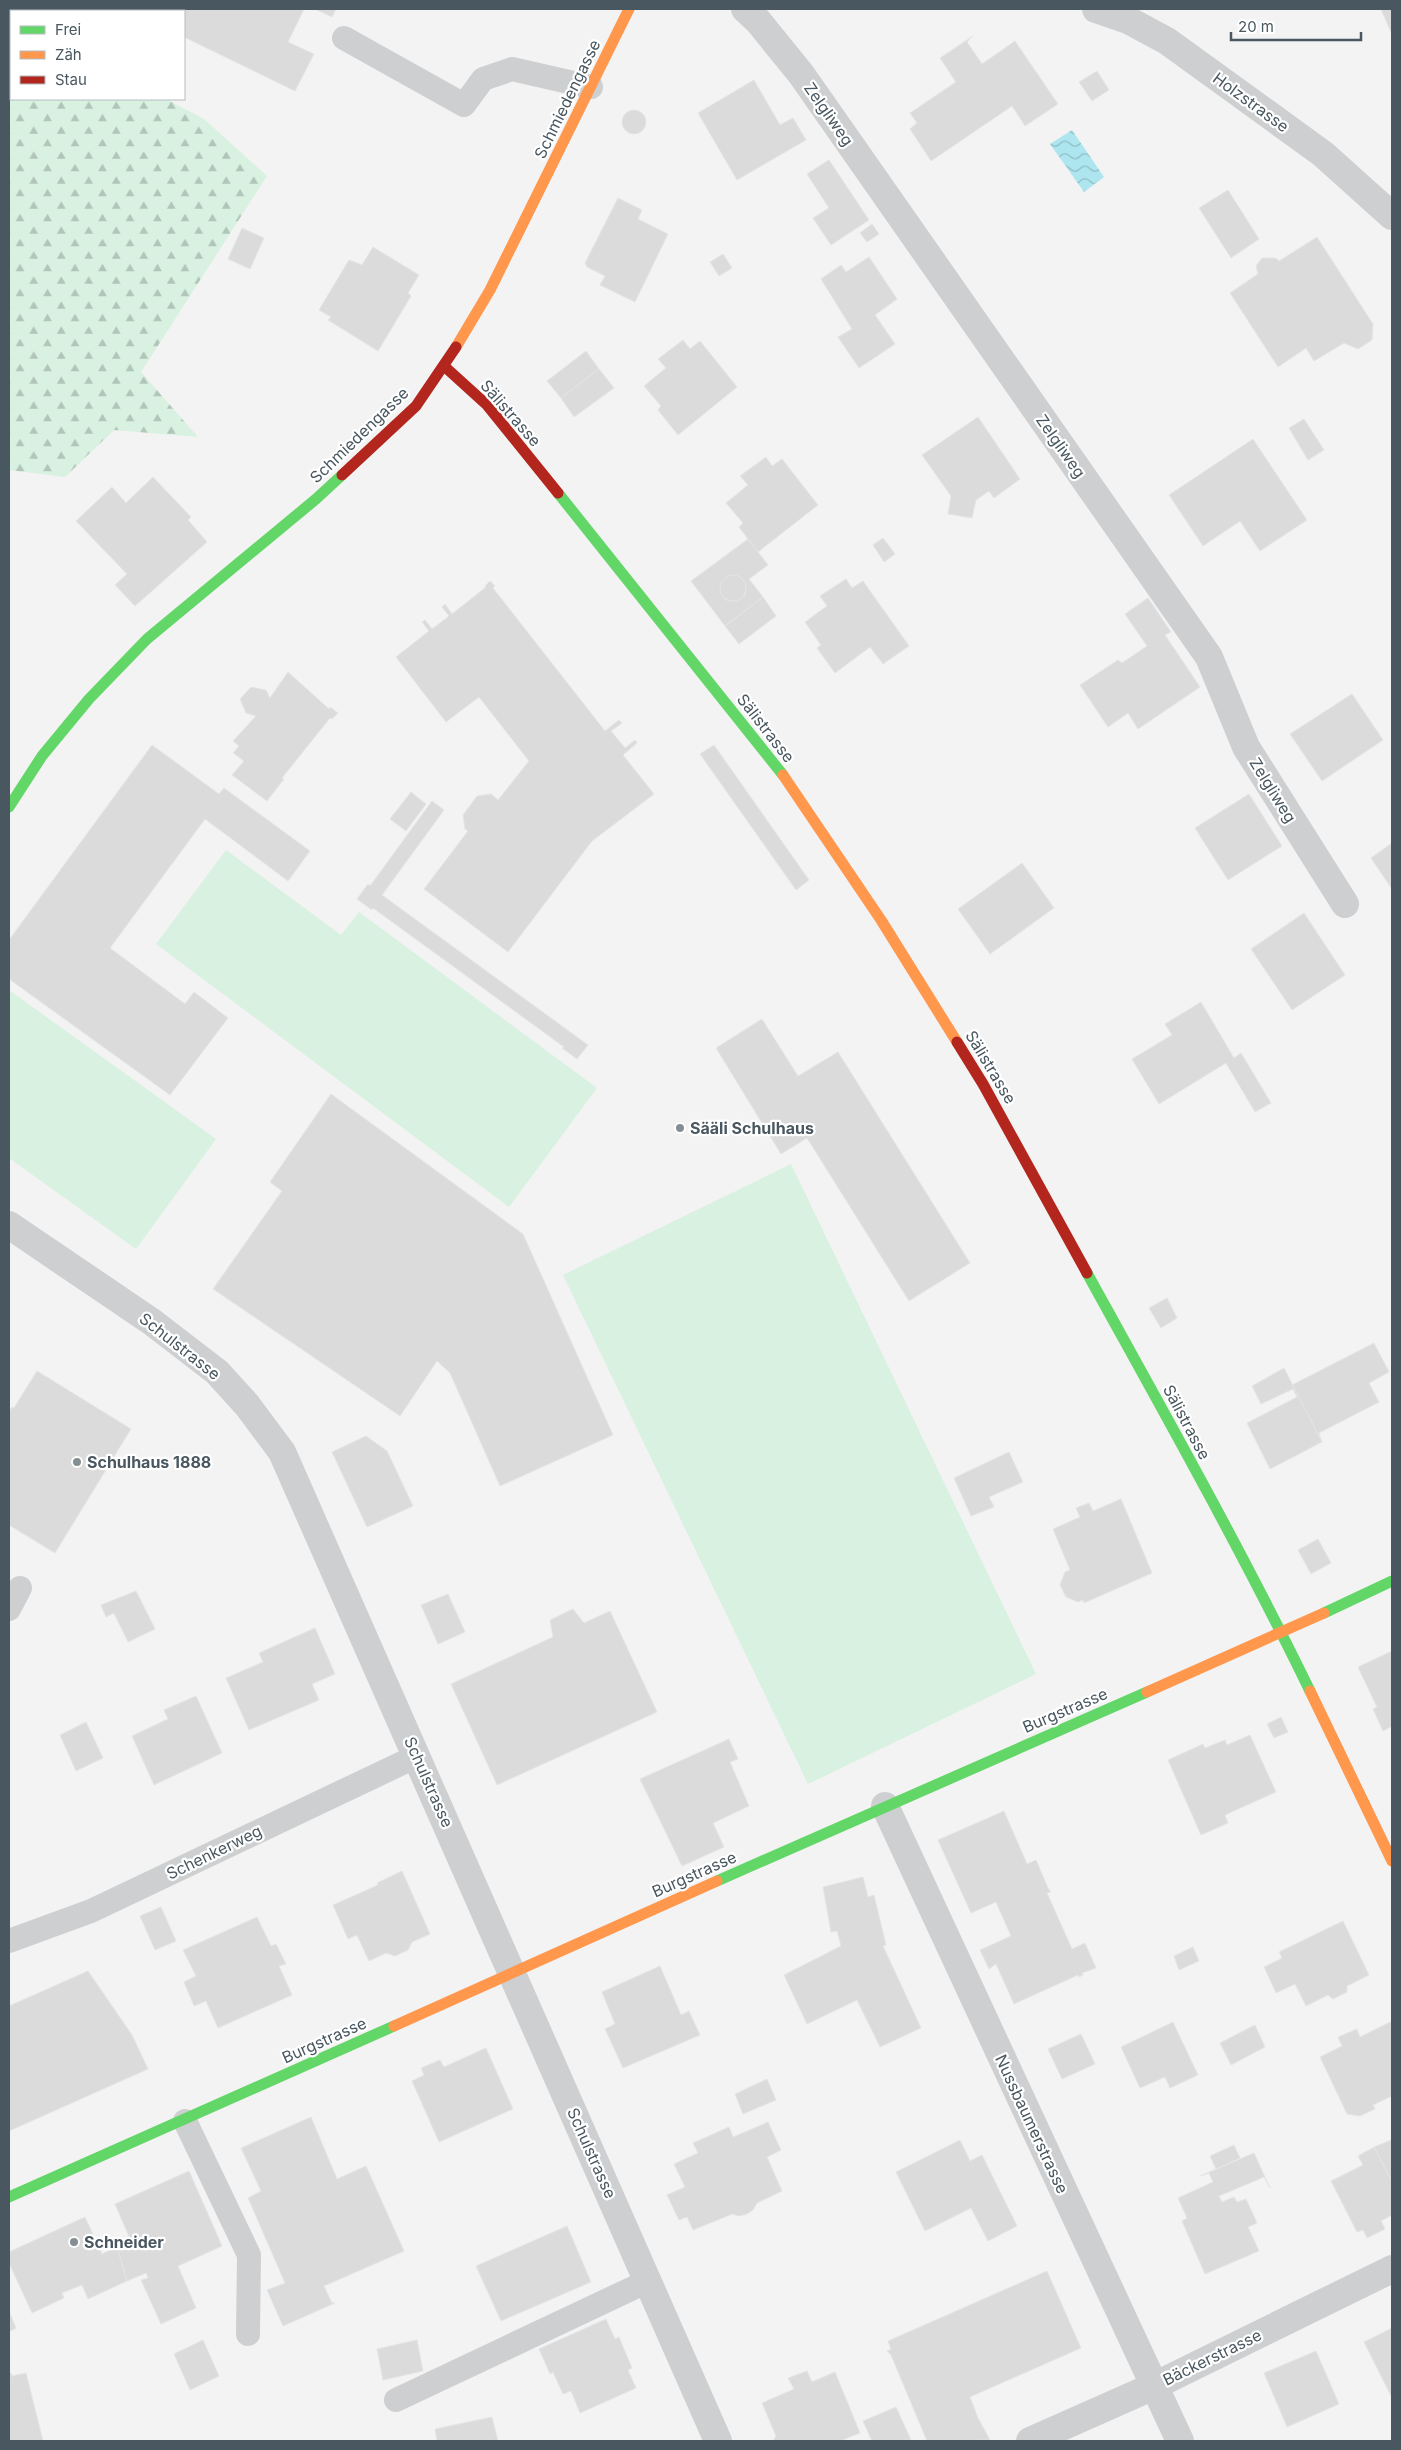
<svg xmlns="http://www.w3.org/2000/svg" width="1401" height="2450" font-family="Inter,sans-serif">
<style>
.green{fill:#d8f1e0}
.forest{fill:url(#forest-firs)}
.water{fill:url(#water-waves)}
.building{fill:#dbdbdc;stroke:#e4e5e6;fill-rule:evenodd}
.lines{fill:none;stroke-linecap:round;stroke-linejoin:round}
.lane{stroke:#cdcfd1;stroke-width:24}
.street{stroke:#cdcfd1;stroke-width:28}
.fast{stroke:#63d668;stroke-width:11}
.slow{stroke:#ff974d;stroke-width:11}
.jam{stroke:#b3261e;stroke-width:11}
.poi-dot{fill:#848e93;stroke:#fff;stroke-width:2}
.labels{text-anchor:middle;stroke-width:4.5;stroke-linejoin:round;paint-order:stroke}
.street-label{font-size:16px;fill:#495760;stroke:#fff}
.poi-label{font-size:16px;font-weight:bold;fill:#495760;stroke:#fff;text-anchor:start}
</style>
<defs>
<pattern id="forest-firs" width="22" height="20" patternUnits="userSpaceOnUse" patternTransform="scale(1.25)"><rect width="22" height="20" fill="#d8f1e0"/><path d="M5 1l3.5 6h-7zM16 11l3.5 6h-7z" fill="#b1c6b9"/></pattern>
<pattern id="water-waves" width="16" height="10" patternUnits="userSpaceOnUse" patternTransform="scale(1.25)"><rect width="16" height="10" fill="#ade6ef"/><path d="M0 5q4-4 8 0t8 0" fill="none" stroke="#8fbdc5"/></pattern>
</defs>
<rect width="100%" height="100%" fill="#f3f3f3"/>
<!-- green -->
<g class="green">
<path d="M226,850L341,935L359,912L597,1088L509,1207L156,944Z"/>
<path d="M9,990L216,1139L136,1249L9,1158Z"/>
<path d="M791,1164L1036,1674L808,1784L563,1275Z"/>
</g>
<!-- forest -->
<path class="forest" d="M9,9H20L21,11H11V99H166L204,119L267,176L141,372L198,437L114,430L65,477L9,470Z"/>
<!-- water -->
<path class="water" d="M1072,130L1104,177L1084,192L1050,144Z"/>
<!-- building -->
<g class="building">
<path d="M127,9H304L288,42L314,54L295,91L184,37V11H132Z"/>
<path d="M315,9H336L332,17Z"/>
<path d="M1381,9H1392V35Z"/>
<path d="M973,36L967,42L982,64L1015,41L1058,104L1025,126L1012,106L931,161L910,129L917,123L910,113L956,82L940,58Z"/>
<path d="M1097,71L1109,90L1092,101L1079,82Z"/>
<path d="M754,80L780,125L793,118L806,140L737,180L698,113Z"/>
<circle cx="634" cy="122" r="12"/>
<path d="M829,160L869,220L831,245L813,218L829,208L807,174Z"/>
<path d="M1228,190L1259,239L1231,258L1199,208Z"/>
<path d="M618,198L642,210L638,219L668,234L635,302L600,285L605,276L587,267L585,263Z"/>
<path d="M872,224L879,234L867,242L860,233Z"/>
<path d="M242,228L264,238L250,269L228,259Z"/>
<path d="M1317,237L1373,324L1372,340L1358,349L1344,343L1314,361L1306,348L1278,367L1230,293L1258,274L1256,266L1262,258H1276L1279,261Z"/>
<path d="M373,247L419,275L408,293L411,296L378,351L328,320L331,317L319,310L349,260L362,265Z"/>
<path d="M723,254L732,268L719,276L710,262Z"/>
<path d="M869,257L897,299L875,315L895,344L859,368L838,337L852,329L821,279L841,265L846,272Z"/>
<path d="M683,340L690,349L700,341L737,387L678,435L658,410L661,406L644,386L666,368L658,359Z"/>
<path d="M586,351L599,369L561,398L547,381Z"/>
<path d="M599,369L614,388L574,417L561,398Z"/>
<path d="M978,417L1020,479L994,498L989,491L976,500L972,518L948,514L951,496L922,455Z"/>
<path d="M1304,419L1324,450L1308,460L1289,428Z"/>
<path d="M1253,439L1307,520L1260,551L1240,521L1203,546L1169,495Z"/>
<path d="M766,457L772,466L782,459L818,505L758,552L739,527L743,523L726,503L748,485L740,476Z"/>
<path d="M153,477L191,517L188,520L207,542L135,606L115,585L127,574L76,521L112,487L126,503Z"/>
<path d="M883,538L895,554L884,562L873,545Z"/>
<path d="M748,539L768,565L749,579L763,597L725,626L691,581ZM729,576L740,577L746,585L745,595L736,601L726,600L721,592L722,582Z"/>
<circle cx="733" cy="588" r="13"/>
<path d="M846,579L852,588L863,581L909,646L883,664L870,647L835,673L817,648L821,645L805,622L827,606L820,596Z"/>
<path d="M490,581L495,586L493,588L605,731L619,720L622,723L611,731L625,748L635,740L637,743L623,755L654,794L592,841L508,952L424,889L468,831L465,829L463,815L477,796L491,794L498,800L529,761L479,697L446,722L396,657L429,631L422,622L425,620L432,629L449,616L442,607L445,604L452,614L486,587L485,586Z"/>
<path d="M763,597L776,616L739,644L725,626Z"/>
<path d="M1148,598L1171,632L1165,635L1200,687L1138,729L1128,713L1108,727L1080,685L1118,660L1122,663L1147,646L1125,614Z"/>
<path d="M288,672L329,709L330,707L338,713L332,719L330,718L282,778L284,779L267,801L232,775L244,761L233,753L239,746L233,741L256,716L246,713L240,699L251,687L266,690L270,698Z"/>
<path d="M1352,694L1383,740L1322,781L1290,734Z"/>
<path d="M152,745L219,794L224,788L310,851L288,881L205,819L110,948L185,1004L194,992L228,1018L170,1095L9,979V940Z"/>
<path d="M714,745L809,880L796,890L700,754Z"/>
<path d="M411,792L426,804L406,831L390,819Z"/>
<path d="M1249,794L1282,846L1228,880L1195,828Z"/>
<path d="M432,801L444,810L382,895L588,1045L577,1059L562,1048L564,1047L373,908L372,910L357,899L368,884L370,886Z"/>
<path d="M1392,843V889L1371,858Z"/>
<path d="M1022,863L1054,908L990,954L958,909Z"/>
<path d="M1304,913L1345,975L1292,1010L1251,949Z"/>
<path d="M1201,1002L1234,1058L1241,1053L1271,1103L1255,1112L1226,1063L1159,1104L1132,1059L1172,1035L1165,1024Z"/>
<path d="M762,1019L798,1076L838,1052L970,1263L909,1301L807,1138L781,1154L716,1048Z"/>
<path d="M331,1094L523,1234L613,1435L500,1486L450,1373L437,1361L400,1416L213,1289L282,1191L270,1182Z"/>
<path d="M1167,1298L1177,1318L1161,1328L1149,1308Z"/>
<path d="M1374,1343L1389,1372L1369,1383L1379,1402L1319,1433L1322,1442L1292,1385Z"/>
<path d="M1284,1368L1322,1442L1270,1469L1247,1423L1297,1397L1293,1389L1261,1404L1252,1386Z"/>
<path d="M37,1371L131,1429L55,1553L9,1525V1412L12,1407L14,1408Z"/>
<path d="M366,1436L387,1451L413,1506L367,1527L332,1452Z"/>
<path d="M1009,1452L1023,1482L989,1497L994,1507L971,1516L954,1478Z"/>
<path d="M1121,1499L1152,1573L1084,1603L1083,1600L1078,1602L1066,1597L1060,1585L1065,1572L1070,1570L1053,1529L1080,1517L1076,1508L1089,1503L1093,1511Z"/>
<path d="M1318,1539L1331,1563L1311,1574L1298,1550Z"/>
<path d="M136,1591L155,1629L128,1642L114,1613L106,1617L101,1605Z"/>
<path d="M448,1594L465,1632L438,1644L421,1605Z"/>
<path d="M573,1609L584,1623L610,1611L657,1712L497,1785L451,1684L553,1637L550,1620Z"/>
<path d="M315,1628L335,1674L312,1684L319,1700L249,1730L226,1678L263,1662L259,1653Z"/>
<path d="M1392,1651V1726L1383,1731L1373,1709L1377,1707L1358,1667Z"/>
<path d="M196,1696L222,1753L154,1785L132,1736L168,1719L164,1710Z"/>
<path d="M1281,1717L1288,1732L1274,1738L1267,1724Z"/>
<path d="M86,1722L103,1758L76,1771L60,1735Z"/>
<path d="M1250,1735L1276,1792L1225,1815L1228,1823L1201,1835L1168,1760L1203,1744L1205,1748L1225,1740L1227,1745Z"/>
<path d="M729,1739L738,1759L730,1762L749,1806L713,1823L724,1847L682,1866L640,1779Z"/>
<path d="M1004,1811L1027,1864L1036,1860L1048,1888L1051,1892L1047,1893L1072,1949L1085,1943L1096,1968L1082,1973L1083,1975L1079,1977L1078,1975L1014,2004L996,1964L989,1969L980,1950L1011,1936L996,1902L971,1913L938,1840Z"/>
<path d="M402,1871L430,1934L412,1942L408,1950L395,1956L386,1953L369,1961L357,1935L348,1939L333,1905L378,1885L377,1883Z"/>
<path d="M863,1877L868,1897L874,1895L886,1945L883,1946L921,2028L880,2047L857,2000L807,2024L784,1975L841,1946L837,1931L831,1932L823,1887Z"/>
<path d="M161,1907L176,1941L155,1950L140,1916Z"/>
<path d="M257,1917L271,1946L276,1944L286,1964L279,1966L292,1995L218,2028L206,2001L194,2006L184,1982L196,1976L183,1950Z"/>
<path d="M1343,1921L1369,1975L1347,1986V1992L1333,1999L1328,1995L1306,2006L1295,1984L1276,1993L1264,1967L1282,1958L1279,1952Z"/>
<path d="M1193,1947L1199,1961L1179,1970L1174,1956Z"/>
<path d="M660,1966L681,2015L689,2011L700,2035L623,2068L605,2029L615,2024L602,1992Z"/>
<path d="M88,1971L132,2035L148,2069L9,2131V2006Z"/>
<path d="M1392,2021V2096L1373,2105L1375,2109L1360,2116L1347,2114L1320,2057L1342,2046L1338,2037L1357,2029L1360,2037Z"/>
<path d="M1173,2022L1198,2075L1170,2088L1165,2077L1140,2088L1121,2047Z"/>
<path d="M1255,2025L1265,2047L1231,2065L1220,2043Z"/>
<path d="M1081,2034L1095,2064L1062,2079L1048,2049Z"/>
<path d="M486,2048L513,2109L439,2142L412,2081L424,2075L421,2068L440,2060L444,2067Z"/>
<path d="M767,2079L776,2100L743,2114L735,2094Z"/>
<path d="M311,2117L337,2179L366,2166L404,2251L324,2286L332,2303H335L283,2326L267,2290L285,2283L248,2198L261,2191L241,2148Z"/>
<path d="M768,2122L781,2150L767,2157L782,2191L757,2203L753,2210L747,2214L739,2216L732,2214L693,2230L687,2217L679,2220L667,2195L685,2187L674,2164L698,2153L693,2143L729,2127L733,2137Z"/>
<path d="M960,2140L970,2161L982,2155L1017,2226L988,2241L971,2208L925,2231L896,2172Z"/>
<path d="M1391,2140L1392,2142V2182L1374,2147Z"/>
<path d="M1234,2145L1240,2158L1216,2169L1210,2156Z"/>
<path d="M1374,2147L1392,2182V2215L1381,2221L1385,2229L1367,2238L1363,2230L1357,2232L1331,2181L1363,2165L1358,2156Z"/>
<path d="M1254,2153L1270,2188L1264,2177L1219,2196L1222,2202L1234,2197L1237,2202L1246,2199L1257,2223L1248,2227L1259,2251L1205,2274L1182,2221L1187,2218L1178,2198L1213,2182L1209,2173L1200,2176Z"/>
<path d="M189,2171L222,2246L178,2266L196,2308L161,2324L141,2280L148,2278L146,2273L127,2281L117,2247L131,2241L115,2204Z"/>
<path d="M85,2217L102,2254L117,2247L127,2281L88,2299L82,2285L62,2293L64,2298L32,2313L9,2263V2252Z"/>
<path d="M567,2226L591,2282L501,2321L476,2266Z"/>
<path d="M1047,2271L1081,2348L970,2397L978,2418L990,2440L927,2441L891,2355L887,2351L891,2349L888,2341Z"/>
<path d="M9,2311L16,2328L9,2332Z"/>
<path d="M606,2319L615,2339L619,2337L632,2368L628,2370L636,2388L580,2413L571,2391L563,2394L553,2372L550,2374L539,2349Z"/>
<path d="M1392,2328V2398L1364,2342Z"/>
<path d="M203,2340L219,2376L190,2390L174,2354Z"/>
<path d="M417,2340L423,2371L383,2380L377,2349Z"/>
<path d="M1316,2351L1339,2404L1287,2427L1264,2373Z"/>
<path d="M807,2371L812,2382L835,2372L860,2433L840,2441H773L776,2436L762,2403L794,2389L788,2378Z"/>
<path d="M9,2373H11L12,2376L26,2373L43,2441H9Z"/>
<path d="M896,2407L911,2440L872,2441L863,2421Z"/>
<path d="M492,2417L498,2441H437L435,2429Z"/>
</g>
<g class="lines">
<!-- lane -->
<g class="lane">
<path d="M344,38L464,105L483,79L512,69L591,87"/>
<path d="M9,1609L20,1588"/>
<path d="M9,1941L91,1911L417,1756"/>
<path d="M185,2121L249,2255L248,2334"/>
<path d="M396,2400L648,2281"/>
</g>
<!-- street -->
<g class="street">
<path d="M745,9L758,21L801,74L1209,657L1246,747L1345,904"/>
<path d="M1096,9L1128,20L1167,41L1323,154L1392,216"/>
<path d="M9,1225L152,1322L217,1372L247,1405L282,1452L718,2441"/>
<path d="M885,1806L1180,2441"/>
<path d="M1030,2441L1154,2386L1392,2269"/>
</g>
<!-- fast -->
<g class="fast">
<path d="M558,493L783,775"/>
<path d="M9,807L42,756L89,699L147,639L316,499L342,475"/>
<path d="M1087,1273C1163,1411 1241,1549 1310,1691"/>
<path d="M1324,1613L1392,1581"/>
<path d="M717,1881L1147,1692"/>
<path d="M9,2197L394,2026"/>
</g>
<!-- slow -->
<g class="slow">
<path d="M456,347L490,290L629,9"/>
<path d="M783,775L881,920L957,1042"/>
<path d="M1310,1691L1392,1861"/>
<path d="M1147,1692L1324,1613"/>
<path d="M394,2026L717,1881"/>
</g>
<!-- jam -->
<g class="jam">
<path d="M444,366L487,405L558,493"/>
<path d="M342,475L416,406L456,347"/>
<path d="M957,1042L983,1084L1087,1273"/>
</g>
</g>
<!-- markers -->
<g class="poi-dot">
<circle cx="680" cy="1128" r="5"/>
<circle cx="77" cy="1462" r="5"/>
<circle cx="74" cy="2242" r="5"/>
</g>
<g class="labels">
<!-- street labels -->
<g class="street-label">
<text transform="translate(567 99) rotate(-64)" y="6">Schmiedengasse</text>
<text transform="translate(1251 102) rotate(36)" y="6">Holzstrasse</text>
<text transform="translate(829 114) rotate(55)" y="6">Zelgliweg</text>
<text transform="translate(511 413) rotate(49)" y="6">Sälistrasse</text>
<text transform="translate(359 435) rotate(-44)" y="6">Schmiedengasse</text>
<text transform="translate(1061 446) rotate(55)" y="6">Zelgliweg</text>
<text transform="translate(766 728) rotate(52)" y="6">Sälistrasse</text>
<text transform="translate(1273 790) rotate(58)" y="6">Zelgliweg</text>
<text transform="translate(991 1067) rotate(59)" y="6">Sälistrasse</text>
<text transform="translate(180 1346) rotate(38)" y="6">Schulstrasse</text>
<text transform="translate(1187 1422) rotate(62)" y="6">Sälistrasse</text>
<text transform="translate(1065 1710) rotate(-23)" y="6">Burgstrasse</text>
<text transform="translate(429 1782) rotate(66)" y="6">Schulstrasse</text>
<text transform="translate(214 1852) rotate(-26)" y="6">Schenkerweg</text>
<text transform="translate(694 1874) rotate(-24)" y="6">Burgstrasse</text>
<text transform="translate(324 2040) rotate(-24)" y="6">Burgstrasse</text>
<text transform="translate(1032 2124) rotate(65)" y="6">Nussbaumerstrasse</text>
<text transform="translate(592 2153) rotate(66)" y="6">Schulstrasse</text>
<text transform="translate(1212 2357) rotate(-26)" y="6">Bäckerstrasse</text>
</g>
<!-- poi labels -->
<g class="poi-label">
<text x="690" y="1134">Sääli Schulhaus</text>
<text x="87" y="1468">Schulhaus 1888</text>
<text x="84" y="2248">Schneider</text>
</g>
</g>
<!-- border -->
<rect width="1401" height="2450" fill="none" stroke="#495760" stroke-width="20"/>
<!-- legend -->
<rect x="10" y="10" width="175" height="90" fill="#ffffff" stroke="#b6bcbf"/>
<rect x="20" y="26" width="25" height="8" fill="#63d668" stroke="#b6bcbf"/>
<text x="55" y="35" font-size="15" fill="#495760">Frei</text>
<rect x="20" y="51" width="25" height="8" fill="#ff974d" stroke="#b6bcbf"/>
<text x="55" y="60" font-size="15" fill="#495760">Zäh</text>
<rect x="20" y="76" width="25" height="8" fill="#b3261e" stroke="#b6bcbf"/>
<text x="55" y="85" font-size="15" fill="#495760">Stau</text>
<!-- scale -->
<path d="M1231 32v8h130v-8" fill="none" stroke="#495760" stroke-width="2.5"/>
<text x="1238" y="32" font-size="15" fill="#495760" stroke="#ffffff" stroke-width="4" paint-order="stroke">20 m</text>
</svg>
